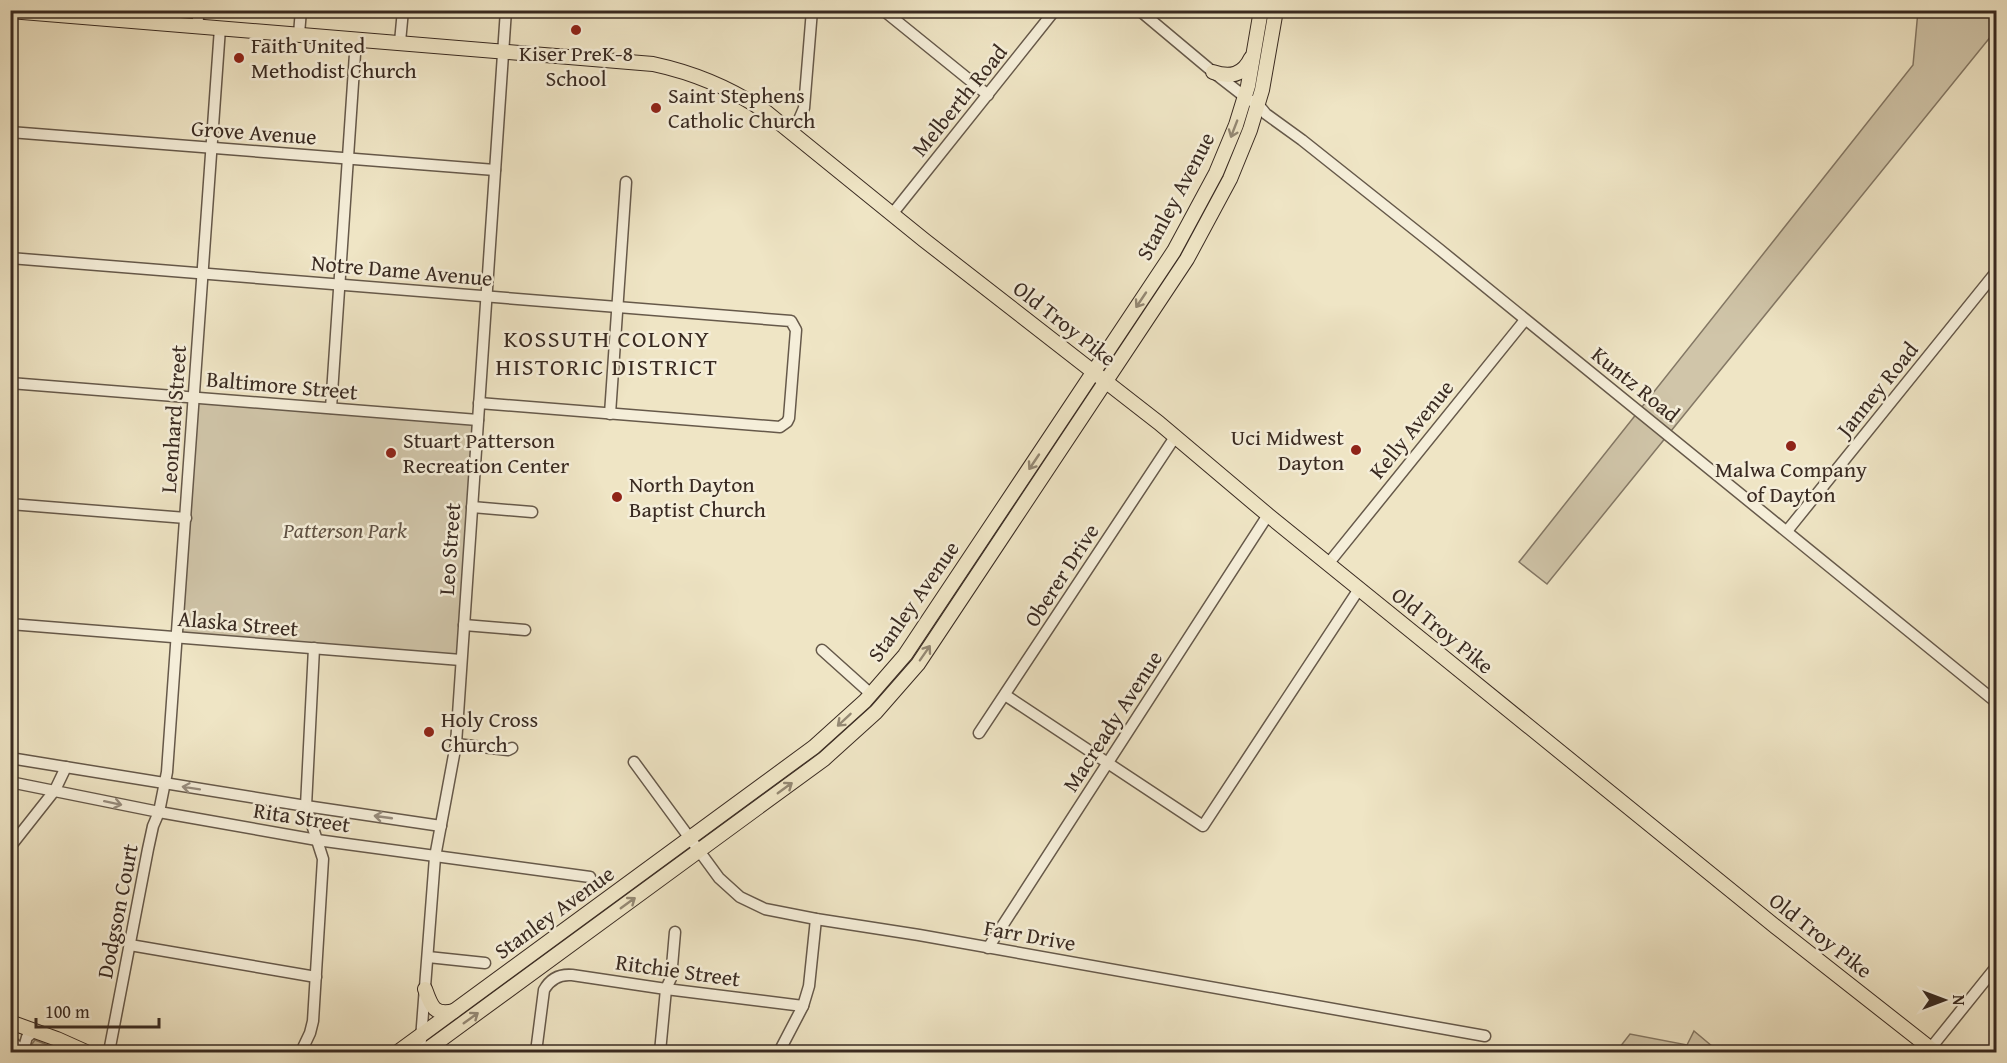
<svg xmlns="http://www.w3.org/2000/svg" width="2007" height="1063" font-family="'Gentium Book Plus',serif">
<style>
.green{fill:#d0c5a9;stroke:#847865;stroke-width:1.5}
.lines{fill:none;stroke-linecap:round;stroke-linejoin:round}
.minor-casing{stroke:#66594a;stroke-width:13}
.major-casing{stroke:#392a21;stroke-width:16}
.minor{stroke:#f5eed9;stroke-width:10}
.major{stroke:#efe5c5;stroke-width:14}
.oneway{stroke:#948873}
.oneway2{stroke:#978c7d}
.poi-dot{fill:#8f2418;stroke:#f5eed9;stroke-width:2}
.labels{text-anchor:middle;stroke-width:5;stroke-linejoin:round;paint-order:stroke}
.poi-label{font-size:22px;fill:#392a21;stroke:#f5eed9;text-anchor:start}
.street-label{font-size:22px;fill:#392a21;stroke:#f5eed9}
.park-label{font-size:22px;font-style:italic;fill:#5f5143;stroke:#f5eed9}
.neighbourhood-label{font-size:24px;letter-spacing:1.5px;fill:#392a21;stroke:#f5eed9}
</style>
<rect width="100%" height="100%" fill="#efe5c5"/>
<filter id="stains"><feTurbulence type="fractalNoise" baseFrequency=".00333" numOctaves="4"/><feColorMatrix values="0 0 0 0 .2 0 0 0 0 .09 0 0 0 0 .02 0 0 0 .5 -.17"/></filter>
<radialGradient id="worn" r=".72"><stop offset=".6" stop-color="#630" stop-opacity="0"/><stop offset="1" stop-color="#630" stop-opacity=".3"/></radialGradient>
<!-- green -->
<g class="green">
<path d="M1918,11H1996V30L1547,584L1519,562L1913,65Z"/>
<path d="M194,397L478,420L461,660L178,637Z"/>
<path d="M1694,1031L1719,1052H1616L1630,1034L1687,1045Z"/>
<path d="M35,1040L65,1052H34L29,1048Z"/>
</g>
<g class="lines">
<defs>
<g id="minor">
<path d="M883,10L988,95"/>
<path d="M1139,10L1213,72L1249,100L1257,103L1266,114L1302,140L1439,249L1996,702"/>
<path d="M197,26L199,10"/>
<path d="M299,34L301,10"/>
<path d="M400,42L403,10"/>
<path d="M789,130L798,122L804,108L812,10"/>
<path d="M10,132L495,170"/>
<path d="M893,213L1055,10"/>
<path d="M10,258L791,321L796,330L789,418L787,422L780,427L479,403"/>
<path d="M10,383L478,420"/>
<path d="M331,408L356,39"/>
<path d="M610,414L626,182"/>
<path d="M10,504L186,518"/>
<path d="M472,507L532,512"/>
<path d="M1787,531L1996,272"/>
<path d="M1328,564L1525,320"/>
<path d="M10,624L461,660"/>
<path d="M464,625L525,630"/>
<path d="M822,650L871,694"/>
<path d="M1005,695L1203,826L1359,589"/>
<path d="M979,733L1175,437"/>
<path d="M456,744L508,750L512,748"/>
<path d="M10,758L306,806L441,826"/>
<path d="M634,762L719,878L740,897L765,909L816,919L919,935L1485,1036"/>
<path d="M10,782L159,812L317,840L590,877"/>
<path d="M10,847L55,790L66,767"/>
<path d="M130,945L316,977"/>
<path d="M988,948L1268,515"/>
<path d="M428,957L485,963"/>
<path d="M10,1040L24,1052"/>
<path d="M1930,1049L1996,967"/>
<path d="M23,1051L27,1037L35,1031"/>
<path d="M109,1052L148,849L153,826L159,812L167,772L220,28"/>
<path d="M301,1052L310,1033L313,1021L323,859L306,806L314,648"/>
<path d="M420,1052L435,857L456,744L506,10"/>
<path d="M536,1052L544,990C550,979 559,974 572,975L666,989L803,1006"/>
<path d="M660,1052L666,989L671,978L675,932"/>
<path d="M779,1052L803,1006L809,986L816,919"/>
</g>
<g id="major">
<path d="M10,11L653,64C695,73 731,88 766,112L924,240L1159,423L1268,515L1442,656L1776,927L1935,1052"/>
<path d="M1213,72C1230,78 1243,75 1251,58"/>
<path d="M425,989C431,1006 434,1016 454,1011"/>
<path d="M10,1022L57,1039L86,1052"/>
<path d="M398,1052L814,747L865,701L905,655L1174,251L1216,173L1236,125L1248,86L1261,10"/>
<path d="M424,1052L824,759L876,712L918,664L1187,259L1230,179L1250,130L1262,90L1276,10"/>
</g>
</defs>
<!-- minor casing -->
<use href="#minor" class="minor-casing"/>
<!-- major casing -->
<use href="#major" class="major-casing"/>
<!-- minor -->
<use href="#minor" class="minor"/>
<!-- major -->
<use href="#major" class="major"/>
</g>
<!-- one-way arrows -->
<defs><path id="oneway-shaft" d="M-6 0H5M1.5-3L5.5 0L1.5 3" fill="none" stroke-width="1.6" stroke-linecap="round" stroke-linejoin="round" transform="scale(1.5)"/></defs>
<g class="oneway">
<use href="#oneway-shaft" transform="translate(1234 129) rotate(111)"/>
<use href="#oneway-shaft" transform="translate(1141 300) rotate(124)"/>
<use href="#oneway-shaft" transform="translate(1034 462) rotate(124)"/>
<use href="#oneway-shaft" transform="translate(925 653) rotate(-55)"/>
<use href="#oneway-shaft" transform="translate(844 720) rotate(137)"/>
<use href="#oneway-shaft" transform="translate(785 788) rotate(-36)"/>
<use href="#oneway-shaft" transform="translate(628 903) rotate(-36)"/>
<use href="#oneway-shaft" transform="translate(471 1018) rotate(-36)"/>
</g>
<g class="oneway2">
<use href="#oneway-shaft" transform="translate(191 788) rotate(-171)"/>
<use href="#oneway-shaft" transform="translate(113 803) rotate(12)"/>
<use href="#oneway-shaft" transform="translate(383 817) rotate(-172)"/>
</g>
<!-- markers -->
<g class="poi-dot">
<circle cx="576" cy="30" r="6"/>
<circle cx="239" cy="58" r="6"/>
<circle cx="656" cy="108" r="6"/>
<circle cx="1791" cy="446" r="6"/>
<circle cx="1356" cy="450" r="6"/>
<circle cx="391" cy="453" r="6"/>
<circle cx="617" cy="497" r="6"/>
<circle cx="429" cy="732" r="6"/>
</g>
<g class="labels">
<!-- poi labels -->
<g class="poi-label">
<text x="251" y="53">Faith United<tspan x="251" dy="25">Methodist Church</tspan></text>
<text x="576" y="61" text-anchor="middle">Kiser PreK-8<tspan x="576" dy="25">School</tspan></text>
<text x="668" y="103">Saint Stephens<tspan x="668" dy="25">Catholic Church</tspan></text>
<text x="1344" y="445" text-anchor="end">Uci Midwest<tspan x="1344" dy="25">Dayton</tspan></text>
<text x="403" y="448">Stuart Patterson<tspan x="403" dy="25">Recreation Center</tspan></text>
<text x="1791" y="477" text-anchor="middle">Malwa Company<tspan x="1791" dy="25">of Dayton</tspan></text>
<text x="629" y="492">North Dayton<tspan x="629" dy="25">Baptist Church</tspan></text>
<text x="441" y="727">Holy Cross<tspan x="441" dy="25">Church</tspan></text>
</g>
<!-- street labels -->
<g class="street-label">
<text transform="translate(959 100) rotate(-51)" y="8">Melberth Road</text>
<text transform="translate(254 132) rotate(4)" y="8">Grove Avenue</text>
<text transform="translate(1175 196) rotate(-62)" y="8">Stanley Avenue</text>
<text transform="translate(402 270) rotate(5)" y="8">Notre Dame Avenue</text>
<text transform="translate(1065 323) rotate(38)" y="8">Old Troy Pike</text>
<text transform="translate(1636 384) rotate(39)" y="8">Kuntz Road</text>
<text transform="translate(282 385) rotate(5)" y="8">Baltimore Street</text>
<text transform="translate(1877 389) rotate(-51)" y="8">Janney Road</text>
<text transform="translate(173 419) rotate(-86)" y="8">Leonhard Street</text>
<text transform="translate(1411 429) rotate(-51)" y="8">Kelly Avenue</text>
<text transform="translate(449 549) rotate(-86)" y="8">Leo Street</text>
<text transform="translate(1061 575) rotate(-57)" y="8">Oberer Drive</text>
<text transform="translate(913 601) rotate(-55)" y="8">Stanley Avenue</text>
<text transform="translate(238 623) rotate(5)" y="8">Alaska Street</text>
<text transform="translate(1443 630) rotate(39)" y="8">Old Troy Pike</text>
<text transform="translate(1112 721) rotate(-57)" y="8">Macready Avenue</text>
<text transform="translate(302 817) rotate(9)" y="8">Rita Street</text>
<text transform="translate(117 911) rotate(-79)" y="8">Dodgson Court</text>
<text transform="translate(554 912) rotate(-36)" y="8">Stanley Avenue</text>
<text transform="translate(1030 935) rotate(10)" y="8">Farr Drive</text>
<text transform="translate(1821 935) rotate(38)" y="8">Old Troy Pike</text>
<text transform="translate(678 970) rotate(8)" y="8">Ritchie Street</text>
</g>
<!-- park labels -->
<g class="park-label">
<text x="345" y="538">Patterson Park</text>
</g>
<!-- neighbourhood labels -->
<g class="neighbourhood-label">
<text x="607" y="347">KOSSUTH COLONY<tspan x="607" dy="28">HISTORIC DISTRICT</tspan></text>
</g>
</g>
<!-- margin -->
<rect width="2007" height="1063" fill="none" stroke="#efe5c5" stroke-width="36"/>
<rect x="12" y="12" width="1983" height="1039" fill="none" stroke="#392a21" stroke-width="3"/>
<rect x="18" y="18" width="1971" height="1027" fill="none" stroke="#392a21" stroke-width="1.5"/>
<!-- north arrow -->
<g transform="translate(1944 1000) rotate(90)" stroke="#f5eed9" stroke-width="4.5" paint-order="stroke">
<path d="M0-4.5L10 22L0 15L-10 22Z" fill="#392a21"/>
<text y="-9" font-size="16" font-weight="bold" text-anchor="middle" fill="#392a21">N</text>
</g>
<!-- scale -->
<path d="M36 1018v9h123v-9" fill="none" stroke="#392a21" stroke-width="3"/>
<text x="45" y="1018" font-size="18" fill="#392a21" stroke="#f5eed9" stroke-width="4.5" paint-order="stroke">100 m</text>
<rect width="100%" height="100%" filter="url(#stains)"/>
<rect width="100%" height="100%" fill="url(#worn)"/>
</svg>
